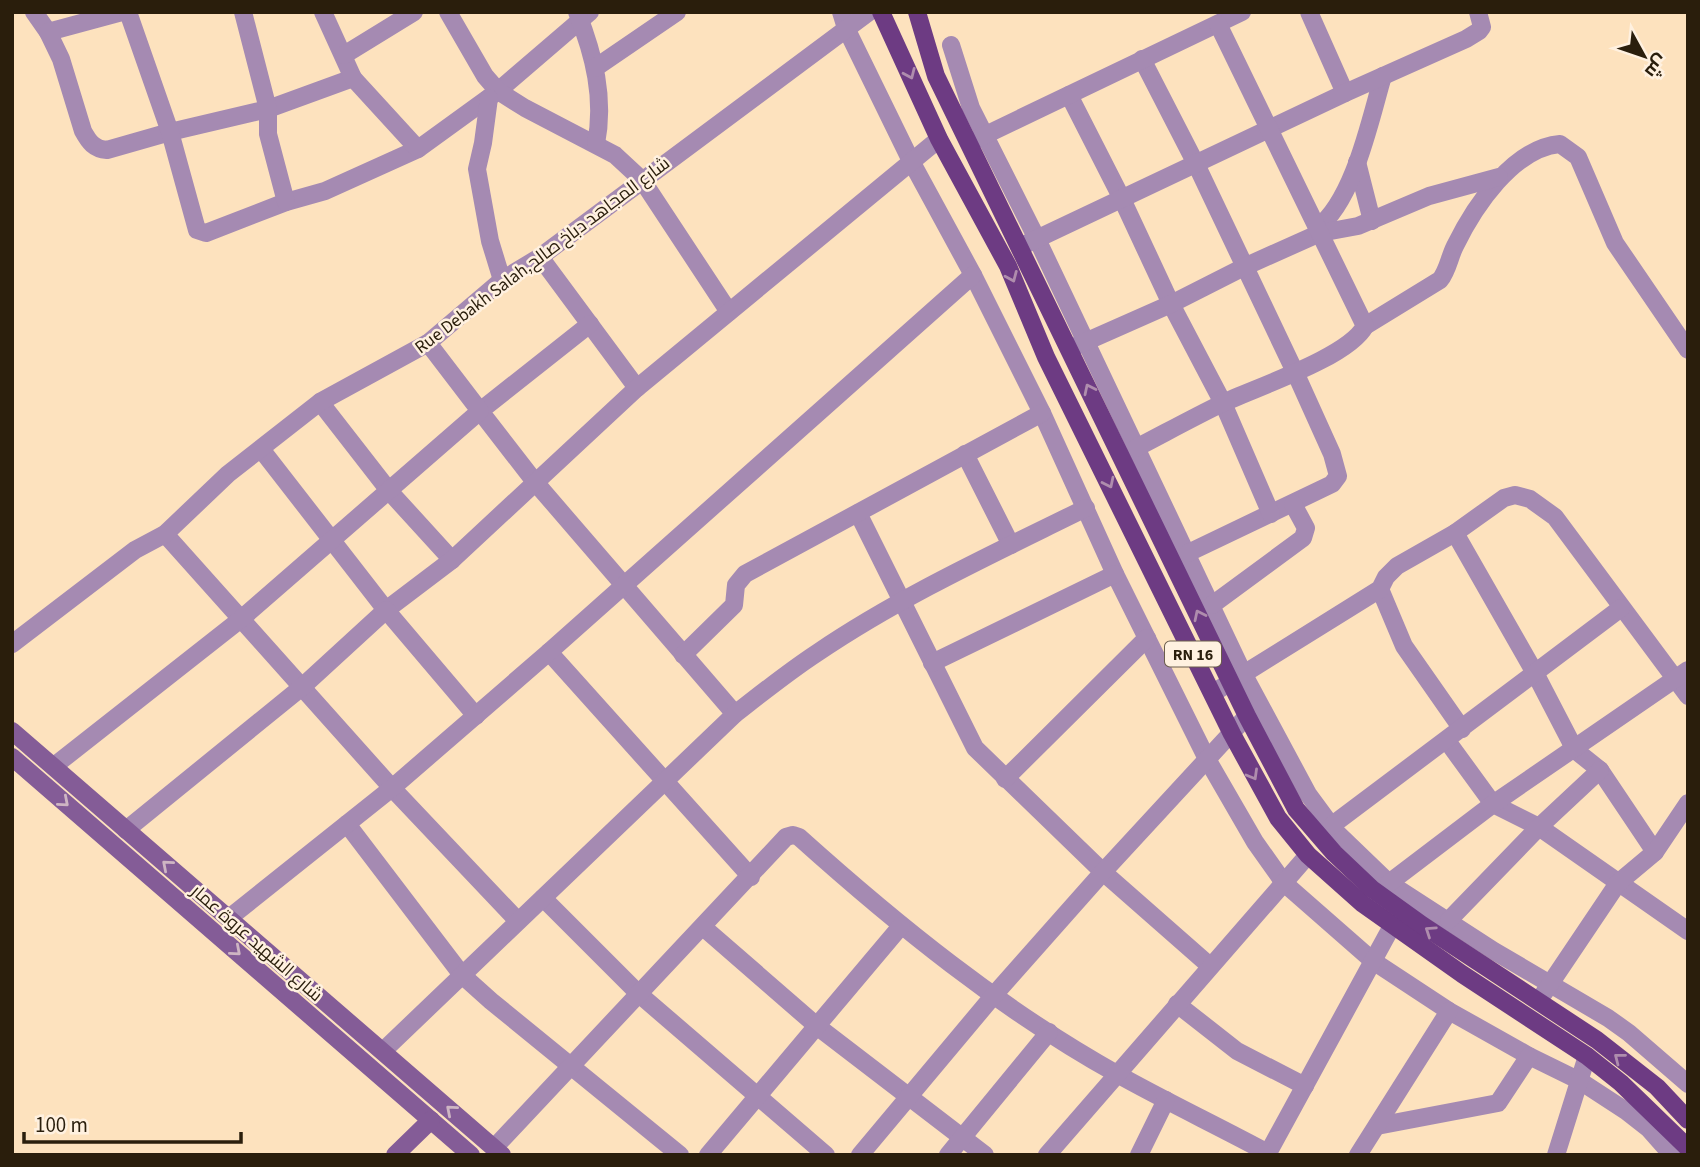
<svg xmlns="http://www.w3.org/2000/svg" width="1700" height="1167" font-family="'Source Sans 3',Cairo,sans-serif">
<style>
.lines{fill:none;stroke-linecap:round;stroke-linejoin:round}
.street{stroke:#a58ab2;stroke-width:18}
.secondary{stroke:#845c97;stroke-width:18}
.primary{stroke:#6d3b83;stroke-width:18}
.oneway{stroke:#af8dad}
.oneway2{stroke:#ceb5c3}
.labels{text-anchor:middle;stroke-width:5;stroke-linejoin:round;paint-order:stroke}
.shield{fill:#fff1e0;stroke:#6a5d4c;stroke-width:2}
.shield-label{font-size:16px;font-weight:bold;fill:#2a1e0c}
.street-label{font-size:18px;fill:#2a1e0c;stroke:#fff1e0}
</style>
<rect width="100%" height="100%" fill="#fde2be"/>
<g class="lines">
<!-- street -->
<g class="street">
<path d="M34,12L48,32"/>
<path d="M122,12L48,32L61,59L83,131C89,142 94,149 107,150L170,132L268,109L353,78"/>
<path d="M128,12L170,132L197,230L206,233L286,202L325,191L418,149"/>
<path d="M243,12L268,109V134L286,202"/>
<path d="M323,12L353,78L418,149L498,91L590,12"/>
<path d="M448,12L485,76L498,91L525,108L615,155L642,180L729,312"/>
<path d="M577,12C594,55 605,98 596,144"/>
<path d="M841,12L846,28L911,161L973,275L1042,413L1115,574L1207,759L1255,842L1284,883L1373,961L1449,1011L1529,1056L1580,1081L1626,1111L1649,1129L1672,1155"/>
<path d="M1309,12L1345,93"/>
<path d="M951,45L971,108L1037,239L1244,675L1308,794L1336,832L1389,883L1494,951L1608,1018L1629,1033L1688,1084"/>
<path d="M344,55L414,12"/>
<path d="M1142,59L1196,164L1295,372L1332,454L1338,476L1332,484L1188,553"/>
<path d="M595,68L677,12"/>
<path d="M1069,95L1122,199L1171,304L1223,403L1271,514"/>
<path d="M489,98L483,143L477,169L490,241L502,280"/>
<path d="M975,140L1242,12"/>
<path d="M1357,162L1372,221"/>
<path d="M1317,228C1354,200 1370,120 1383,76"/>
<path d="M1026,244L1345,93L1466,39L1479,31L1482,27L1478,12"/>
<path d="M540,257L637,388"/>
<path d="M590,324L480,411L535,482L735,714"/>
<path d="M1365,326L1440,280C1448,270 1449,258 1455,246C1474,207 1513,148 1560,144L1578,157L1615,243L1688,350"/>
<path d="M1076,346L1171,304L1244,267L1320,233L1358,226L1429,196L1499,177"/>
<path d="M320,402L390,492L452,560"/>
<path d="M1136,448C1165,433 1194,417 1223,403C1257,387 1349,357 1365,326L1218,24"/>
<path d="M261,449L386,610L452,560L637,388L939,139"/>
<path d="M965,454L1011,545"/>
<path d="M858,513L975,748L1103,872L1210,966"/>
<path d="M1455,533L1535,673L1575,750L1600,770L1655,852"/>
<path d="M165,534L392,788L518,921"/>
<path d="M1380,589L1404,646L1462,729"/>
<path d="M1212,605L1303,538L1306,528L1293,504"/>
<path d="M12,644L135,550L165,534L228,474L320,402L428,343L502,280L540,257L869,12"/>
<path d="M549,652L751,877"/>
<path d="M683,655L734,605L736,585L745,574L1042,413"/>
<path d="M932,663L1115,574"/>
<path d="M1213,693L1380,589L1386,577L1397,566L1455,533L1504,498L1515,495L1530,499L1555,517L1688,696"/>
<path d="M1444,742L1450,745L1493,804L1539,827L1688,931"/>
<path d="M54,766L241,619L480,411L428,343"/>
<path d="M1005,779L1147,638"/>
<path d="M347,824L462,975L491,1001L680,1155"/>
<path d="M1331,826L1621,608"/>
<path d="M126,830L302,687L386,610L476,716"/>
<path d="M1389,883L1493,804L1688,670"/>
<path d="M543,898L639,994L826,1155"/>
<path d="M229,918L392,788L549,652L973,275"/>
<path d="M1449,920L1539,827L1600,770"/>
<path d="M703,927L818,1027L985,1155"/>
<path d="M1544,993L1618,883L1655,852L1688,803"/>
<path d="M1177,1004L1237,1051L1305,1086"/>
<path d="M383,1051L735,714C762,693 788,672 817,653C901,596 995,553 1086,508"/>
<path d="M1377,1126L1498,1103L1529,1056"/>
<path d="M494,1148L786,837L793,835L799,837C897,925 1002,1010 1117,1074C1167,1102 1218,1126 1268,1153"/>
<path d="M708,1155L901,926"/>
<path d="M860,1155L994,995L1103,872L1247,716"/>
<path d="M948,1155L1049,1032"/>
<path d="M1047,1155L1308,855"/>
<path d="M1139,1155L1166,1100"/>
<path d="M1267,1155L1392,926"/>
<path d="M1358,1155L1449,1011"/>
<path d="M1556,1155L1587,1056"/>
</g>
<!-- secondary -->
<g class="secondary">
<path d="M12,731L502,1155"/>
<path d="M12,757L471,1155"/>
<path d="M395,1155L431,1120"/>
</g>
<!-- primary -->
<g class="primary">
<path d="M881,12L939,139L1008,266L1046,357L1232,734L1278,818L1308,855L1363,904L1462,974L1587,1056L1621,1083L1688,1148"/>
<path d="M917,12L936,76L1247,716L1296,809L1334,853L1372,889L1422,925L1597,1040L1657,1087L1688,1120"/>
</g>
</g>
<!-- one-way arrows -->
<defs><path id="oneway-chevron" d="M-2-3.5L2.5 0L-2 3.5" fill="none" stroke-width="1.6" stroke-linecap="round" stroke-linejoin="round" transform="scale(1.75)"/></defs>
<g class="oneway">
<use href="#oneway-chevron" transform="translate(910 74) rotate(66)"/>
<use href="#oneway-chevron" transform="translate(1012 277) rotate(67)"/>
<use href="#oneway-chevron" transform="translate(1089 389) rotate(-116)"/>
<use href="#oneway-chevron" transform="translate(1109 483) rotate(64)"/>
<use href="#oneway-chevron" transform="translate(1199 615) rotate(-116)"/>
<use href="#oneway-chevron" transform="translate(1253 775) rotate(60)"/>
<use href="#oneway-chevron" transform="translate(1430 931) rotate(-146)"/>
<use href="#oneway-chevron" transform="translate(1619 1058) rotate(-142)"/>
</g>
<g class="oneway2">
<use href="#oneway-chevron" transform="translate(64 802) rotate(41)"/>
<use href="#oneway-chevron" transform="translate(167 865) rotate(-139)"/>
<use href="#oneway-chevron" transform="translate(236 951) rotate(41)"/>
<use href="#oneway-chevron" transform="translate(451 1110) rotate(-139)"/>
</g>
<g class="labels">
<!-- shield labels -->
<rect class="shield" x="1165" y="641.5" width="56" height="25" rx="5"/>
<g class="shield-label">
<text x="1193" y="660">RN 16</text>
</g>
<!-- street labels -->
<g class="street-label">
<text transform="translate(542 255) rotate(-37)" y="6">Rue Debakh Salah,شارع المجاهد دباخ صالح</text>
<text transform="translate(257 943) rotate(41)" y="6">شارع الشهيد عروة عمار</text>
</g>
</g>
<!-- border -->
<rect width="1700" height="1167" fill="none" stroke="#2a1e0c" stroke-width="28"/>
<!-- north arrow -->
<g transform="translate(1644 56) rotate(130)" stroke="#fff1e0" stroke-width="5" paint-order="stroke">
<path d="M0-5L12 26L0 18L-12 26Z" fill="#2a1e0c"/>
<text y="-10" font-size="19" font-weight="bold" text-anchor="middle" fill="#2a1e0c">ش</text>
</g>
<!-- scale -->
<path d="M24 1132v10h217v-10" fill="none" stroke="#2a1e0c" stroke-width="3.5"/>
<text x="35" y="1132" font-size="21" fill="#2a1e0c" stroke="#fff1e0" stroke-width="5" paint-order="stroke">100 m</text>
</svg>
